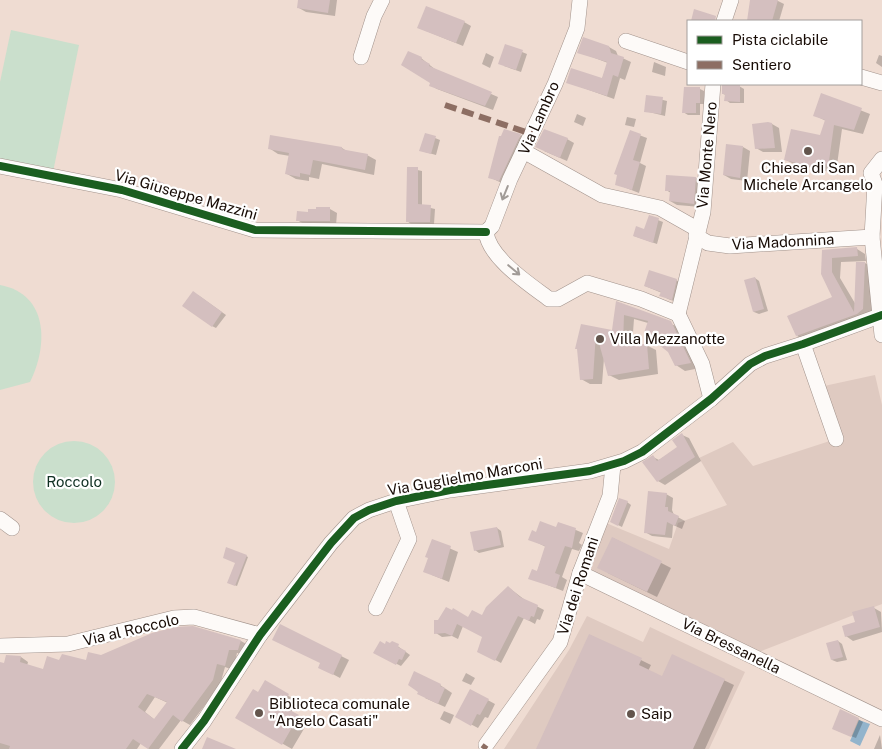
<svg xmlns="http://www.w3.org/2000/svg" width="882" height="749" font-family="'Public Sans',sans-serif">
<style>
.industrial{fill:#dfcac1}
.green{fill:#cadfcc}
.water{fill:#92b4cc}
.shadow{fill:#0003;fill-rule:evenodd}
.building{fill:#d4bfbf;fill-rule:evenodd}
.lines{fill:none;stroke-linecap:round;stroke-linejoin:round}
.minor-casing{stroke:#a2938c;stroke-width:16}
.minor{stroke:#fdfaf8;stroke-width:15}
.quiet{stroke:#8d6e63;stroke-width:6;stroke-dasharray:12 6;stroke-linecap:butt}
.cycleway-casing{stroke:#fff;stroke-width:11}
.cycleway{stroke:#1b5e20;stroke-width:8}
.oneway{stroke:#a19b97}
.poi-dot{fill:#63554d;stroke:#fff;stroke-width:2}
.labels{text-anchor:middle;stroke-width:4.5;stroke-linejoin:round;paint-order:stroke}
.street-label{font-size:15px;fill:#180c06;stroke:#fff}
.poi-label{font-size:15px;fill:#180c06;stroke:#fff;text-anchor:start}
.park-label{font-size:15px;fill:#103023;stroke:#fff}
</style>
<rect width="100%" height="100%" fill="#efdcd2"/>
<!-- industrial -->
<g class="industrial">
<path d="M875,375L882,405V604L759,652L587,570L606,523L669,549L678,523L727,505L699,458L733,442L753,466L836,439L824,386Z"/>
<path d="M587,616L643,642L650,627L745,672L709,749H504L569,650Z"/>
</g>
<!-- green -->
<g class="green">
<path d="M11,30L79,45L53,172L0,159V82Z"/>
<path d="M0,285C49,294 48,346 30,382L0,390Z"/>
<circle cx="74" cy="482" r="41"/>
</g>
<!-- water -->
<path class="water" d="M859,720L870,724L860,746L850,741Z"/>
<!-- shadow -->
<g class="shadow">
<path d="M300,0H337L335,16L306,12L299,8Z"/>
<path d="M752,0H776L784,4L779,21H749Z"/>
<path d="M464,22L471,26L463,46L419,28Z"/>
<path d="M609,47L616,51L618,56L631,62L625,80L620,78L614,99L567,82L602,79L608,63L579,52Z"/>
<path d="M522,52L527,54L521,72L504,66Z"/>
<path d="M486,53L494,57L490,68L482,64Z"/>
<path d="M879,55L882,56V67L876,63Z"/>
<path d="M421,58L436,70L498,97L493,110L437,89L430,85L432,83L403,64Z"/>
<path d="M654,62L666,67L665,76L652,72Z"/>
<path d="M739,86L744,89V103H730L726,100V95L723,94Z"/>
<path d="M700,89L704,91V104H700V115H688L683,112Z"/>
<path d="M822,95L870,114L863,134L842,129L837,165L834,169L831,168L830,172L794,164L786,160L821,136L826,121L814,115Z"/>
<path d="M647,96L667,101L665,116L645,111Z"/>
<path d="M577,114L586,118L583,126L574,122Z"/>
<path d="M627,117L636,119L634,127L625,125Z"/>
<path d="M772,124L779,128L782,152H763L756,148Z"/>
<path d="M631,132L647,138L640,163L646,166L639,193L616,184Z"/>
<path d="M425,134L440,140L436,155L425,152Z"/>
<path d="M521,135L527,139L506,185L489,177Z"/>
<path d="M567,139L574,143L567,161L544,151Z"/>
<path d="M743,147L750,151L747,181L731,179L724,175Z"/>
<path d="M269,148H342L348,152L367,155L376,160L374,175L322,164L319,179L309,177V181L296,179L287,174L290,156L278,154Z"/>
<path d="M408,168L422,171V206L435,209L434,224H411L407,221Z"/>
<path d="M668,176L696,178L703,183L701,207L677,205L670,201L671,193L666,190Z"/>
<path d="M146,178L168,187L166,193L143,185Z"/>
<path d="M330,209L337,213L336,225L304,224L297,220L309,213Z"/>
<path d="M650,217L663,222L657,244L634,236L645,231Z"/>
<path d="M857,249L865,254L866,261L841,262L840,278L856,305L865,263L873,268L872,314L806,341L797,336L834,297L823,251Z"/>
<path d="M755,278L759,281L768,311L759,314L754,312Z"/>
<path d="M676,280L683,284L679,303L668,299L661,295L662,293L645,286Z"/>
<path d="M198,295L226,315L216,328L212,326Z"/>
<path d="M617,303L681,328L700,368L685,371L676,365L669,351L648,323L634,319L632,346L646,345L656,350L658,374L619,380L609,375L604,358L602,384H590L581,379L582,326L613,331Z"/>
<path d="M682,435L689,438L701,461L665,485L658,481L653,457L659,460L678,448Z"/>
<path d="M666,494L673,498L672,510L674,515L685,521L682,529L673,525L672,538L652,536L645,532Z"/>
<path d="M627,502L631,505L622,527L616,524Z"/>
<path d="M559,523L583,533L579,543L582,545L579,551L572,549L562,577L567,580L563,591L530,578L537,572L546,547L530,539L537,533L557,529Z"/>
<path d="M497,528L501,531L504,547L479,553L475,550Z"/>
<path d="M613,538L671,568L657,597L608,573Z"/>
<path d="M433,541L458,552L449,582L432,575L430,558Z"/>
<path d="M246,556L248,557L237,586L229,583Z"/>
<path d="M508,587L525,600L544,610L540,620L537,619L535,624L524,618L501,663L479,651L483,636L463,626L458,639L452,636L442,637L436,633L469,618L482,617Z"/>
<path d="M874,608L881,612L882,632L853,641L846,636L857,623Z"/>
<path d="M281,626L349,660L340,678L327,671L326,665Z"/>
<path d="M590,635L651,665L648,671L663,678L673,656L734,685L705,749H537Z"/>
<path d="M241,641L248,645L246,654L237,653L233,670L225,667L220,685L190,725L181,720L159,749H149L141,743L137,749H0V663L5,664L21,657L28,662L27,666L44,670L60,661L87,662L101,657ZM155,697L168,703L155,720L145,712Z"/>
<path d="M838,641L842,644L847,660L837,662L832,660Z"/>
<path d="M392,642L410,655L401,666L375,653Z"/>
<path d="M466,673L475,678L471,685L462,681Z"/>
<path d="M265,682L297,701L291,712L308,722L292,749L237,718L259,693Z"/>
<path d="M440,685L452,693L445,707L425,698Z"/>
<path d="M471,691L495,704L488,718L485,717L478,728L457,717Z"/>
<path d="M444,711L454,715L450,724L440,719Z"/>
<path d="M858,719L863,722L856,738L838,731Z"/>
<path d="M880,735L882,749H874Z"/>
</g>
<!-- building -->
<g class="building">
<path d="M298,0H330L328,13L297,8Z"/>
<path d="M750,0H778L772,21H747Z"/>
<path d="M426,6L465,21L456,43L417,28Z"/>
<path d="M694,9L716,16L715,21H691Z"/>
<path d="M583,37L609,46L611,53L624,57L618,77L613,75L607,96L566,83L571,68L602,78L607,62L577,53Z"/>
<path d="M505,44L523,50L516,70L498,64Z"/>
<path d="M408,51L422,57L421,59L430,64L429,66L492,92L485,106L429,86L430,83L401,65Z"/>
<path d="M722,84L740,85V102L724,101L725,94H722Z"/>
<path d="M684,87H700V103H696V113H682Z"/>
<path d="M821,93L862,108L854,130L834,125L829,161L826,165H823L822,169L784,160L791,129L820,135L825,120L813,116Z"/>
<path d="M646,95L663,97L661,114L644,112Z"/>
<path d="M768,122L772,123L775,148L755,149L752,124Z"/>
<path d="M504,129L521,134L499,181L488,178L499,136H501Z"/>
<path d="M544,129L568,138L560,158L535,147Z"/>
<path d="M630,130L641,134L633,160L640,162L632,190L615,185L617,175L614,174Z"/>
<path d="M425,133L436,136L431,154L419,151Z"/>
<path d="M270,135L342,147V149L346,150L368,154L365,170L313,160L310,175L300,173V177L285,174L289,153L268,149Z"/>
<path d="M726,144L743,146L740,178L723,175Z"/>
<path d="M407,167H418V204L431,205L430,222H406Z"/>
<path d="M666,175L696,177L694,204L669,201L670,191H665Z"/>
<path d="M145,176L164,183L161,192L141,186Z"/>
<path d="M316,207H330V221H296L297,211L308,212V209H316Z"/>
<path d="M649,215L659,218L653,243L633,236L636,226L644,229Z"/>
<path d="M857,247L858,256L832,258V272L854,312L856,262H865L863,309L857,314L796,336L787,316L832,297L821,274L822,250Z"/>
<path d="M649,270L677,279L672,300L659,296L661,292L644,286Z"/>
<path d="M755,277L764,309L753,312L744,280Z"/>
<path d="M193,291L222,312L212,327L182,306Z"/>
<path d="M616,301L671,321L691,363L675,366L668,352L644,333L648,321L624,315L623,345L647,344L649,369L608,376L596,332L593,379L580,380L577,349H575L581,324L612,330Z"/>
<path d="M682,433L695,457L657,482L642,462L653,455L657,461L677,447L672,440Z"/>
<path d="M648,491L667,493L665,507H668V511L679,516L675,526L667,522L665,535L644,533Z"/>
<path d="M619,498L628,501L618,526L610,522Z"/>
<path d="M540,521L556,527L558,522L576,528L572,548L565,546L555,573L560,575L556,588L528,579L532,569L537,571L545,546L528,540L532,530L536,532Z"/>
<path d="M497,527L501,545L474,551L470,532Z"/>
<path d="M612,537L662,561L647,592L597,568Z"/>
<path d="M432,539L451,546L442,579L423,572L428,558L425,557Z"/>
<path d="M226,547L247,555L235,586L227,583L235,563L223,558Z"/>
<path d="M508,586L520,597L538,605L534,617L531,616L529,621L518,616L495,661L477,652L482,637L457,624L452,636L445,633L434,634V620H438L446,607L452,610L453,608L468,617L472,610L482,615L486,607Z"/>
<path d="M874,606L880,627L845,637L842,626L855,622L852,612Z"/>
<path d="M280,624L342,655L333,675L318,668L320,663L272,640Z"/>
<path d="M193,626L241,640L238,650H229L225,666L217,664L213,680L182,722L173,715L148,749L133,739L126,749H9L10,746L0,743V662L4,663L6,655L21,656L20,662L43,669L47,656L59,660L62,654L86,660L88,652L101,655L152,633L175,627ZM147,694L167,702L154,719L138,707Z"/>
<path d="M589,634L642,658L639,665L662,676L672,654L725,679L693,749H536Z"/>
<path d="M838,640L843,657L831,660L826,643Z"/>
<path d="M380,641L385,644L386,641L390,643L392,641L399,644L398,647L406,651L402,660L399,659L396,665L373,653Z"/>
<path d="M414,671L441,684L440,686L445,688L438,704L417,694L418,692L408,685Z"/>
<path d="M265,680L289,694L282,706L299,715L282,745L235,718L253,689L258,692Z"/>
<path d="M470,689L489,699L480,715L477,714L471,726L455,717Z"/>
<path d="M840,709L859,718L851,737L832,729Z"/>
<path d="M207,737L236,749H202Z"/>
</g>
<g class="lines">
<defs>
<g id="minor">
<path d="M724,21L731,0"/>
<path d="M626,41L688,62"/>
<path d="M361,57L374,16L382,0"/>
<path d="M861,77L882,83"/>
<path d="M525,152L602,195L660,208L697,229"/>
<path d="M882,159L871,173L875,184L872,237L882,335"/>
<path d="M0,166L122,190L255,230L486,232"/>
<path d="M486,232L492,226L510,179L555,84L577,28L580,0"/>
<path d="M486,232C489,258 529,284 549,299H558L587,283L641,299L678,314"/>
<path d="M696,236L708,243L730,246L872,237"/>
<path d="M678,314L703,212L713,84"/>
<path d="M678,314L702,364L711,399"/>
<path d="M803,344L836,439"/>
<path d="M0,519L12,528"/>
<path d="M580,573L882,719"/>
<path d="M376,608L409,539L396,501"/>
<path d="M0,646L68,644L174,618L194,617L260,635"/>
<path d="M486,745L560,642L580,573L610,496L613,465"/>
<path d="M182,749L204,721L260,635L331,543L354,518L369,510L396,501L450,490L590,471L624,461L642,452L711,399L750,364L765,356L803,344L882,315"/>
</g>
</defs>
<!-- minor casing -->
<use href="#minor" class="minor-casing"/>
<!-- minor -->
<use href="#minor" class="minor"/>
<!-- quiet -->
<g class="quiet">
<path d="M445,105L532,134"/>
<path d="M483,749L486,745"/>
</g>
<defs>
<g id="cycleway">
<path d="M0,166L122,190L255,230L486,232"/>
<path d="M182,749L204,721L260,635L331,543L354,518L369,510L396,501L450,490L590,471L624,461L642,452L711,399L750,364L765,356L803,344L882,315"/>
</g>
</defs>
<!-- cycleway casing -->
<use href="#cycleway" class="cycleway-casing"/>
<!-- cycleway -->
<use href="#cycleway" class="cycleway"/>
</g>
<!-- one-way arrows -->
<defs><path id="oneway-shaft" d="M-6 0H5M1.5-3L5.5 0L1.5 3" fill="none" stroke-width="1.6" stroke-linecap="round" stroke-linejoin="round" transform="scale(1.25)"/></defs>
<g class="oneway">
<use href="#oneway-shaft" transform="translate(505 193) rotate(112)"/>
<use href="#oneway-shaft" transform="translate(514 270) rotate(40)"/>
</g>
<!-- markers -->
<g class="poi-dot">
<circle cx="808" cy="151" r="5"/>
<circle cx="600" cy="339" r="5"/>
<circle cx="259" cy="713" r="5"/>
<circle cx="631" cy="714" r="5"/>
</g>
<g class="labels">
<!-- street labels -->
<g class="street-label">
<text transform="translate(539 118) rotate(-66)" y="5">Via Lambro</text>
<text transform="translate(707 155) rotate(-85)" y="5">Via Monte Nero</text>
<text transform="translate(186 195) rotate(16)" y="5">Via Giuseppe Mazzini</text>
<text transform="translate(783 242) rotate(-3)" y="5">Via Madonnina</text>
<text transform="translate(465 477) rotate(-10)" y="5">Via Guglielmo Marconi</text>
<text transform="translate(578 586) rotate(-72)" y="5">Via dei Romani</text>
<text transform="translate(131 630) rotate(-13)" y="5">Via al Roccolo</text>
<text transform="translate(731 646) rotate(26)" y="5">Via Bressanella</text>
</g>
<!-- poi labels -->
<g class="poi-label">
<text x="808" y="173" text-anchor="middle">Chiesa di San<tspan x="808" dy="17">Michele Arcangelo</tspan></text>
<text x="610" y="344">Villa Mezzanotte</text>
<text x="269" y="709">Biblioteca comunale<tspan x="269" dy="17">"Angelo Casati"</tspan></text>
<text x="641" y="719">Saip</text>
</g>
<!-- park labels -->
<g class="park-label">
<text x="74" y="487">Roccolo</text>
</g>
</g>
<!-- legend -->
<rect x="687" y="20" width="175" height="65" fill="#ffffff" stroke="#a39e9b"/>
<rect x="697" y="36" width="25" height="8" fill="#1b5e20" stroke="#a39e9b"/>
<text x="732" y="45" font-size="15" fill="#180c06">Pista ciclabile</text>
<rect x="697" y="61" width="25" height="8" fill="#8d6e63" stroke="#a39e9b"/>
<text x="732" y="70" font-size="15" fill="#180c06">Sentiero</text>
</svg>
